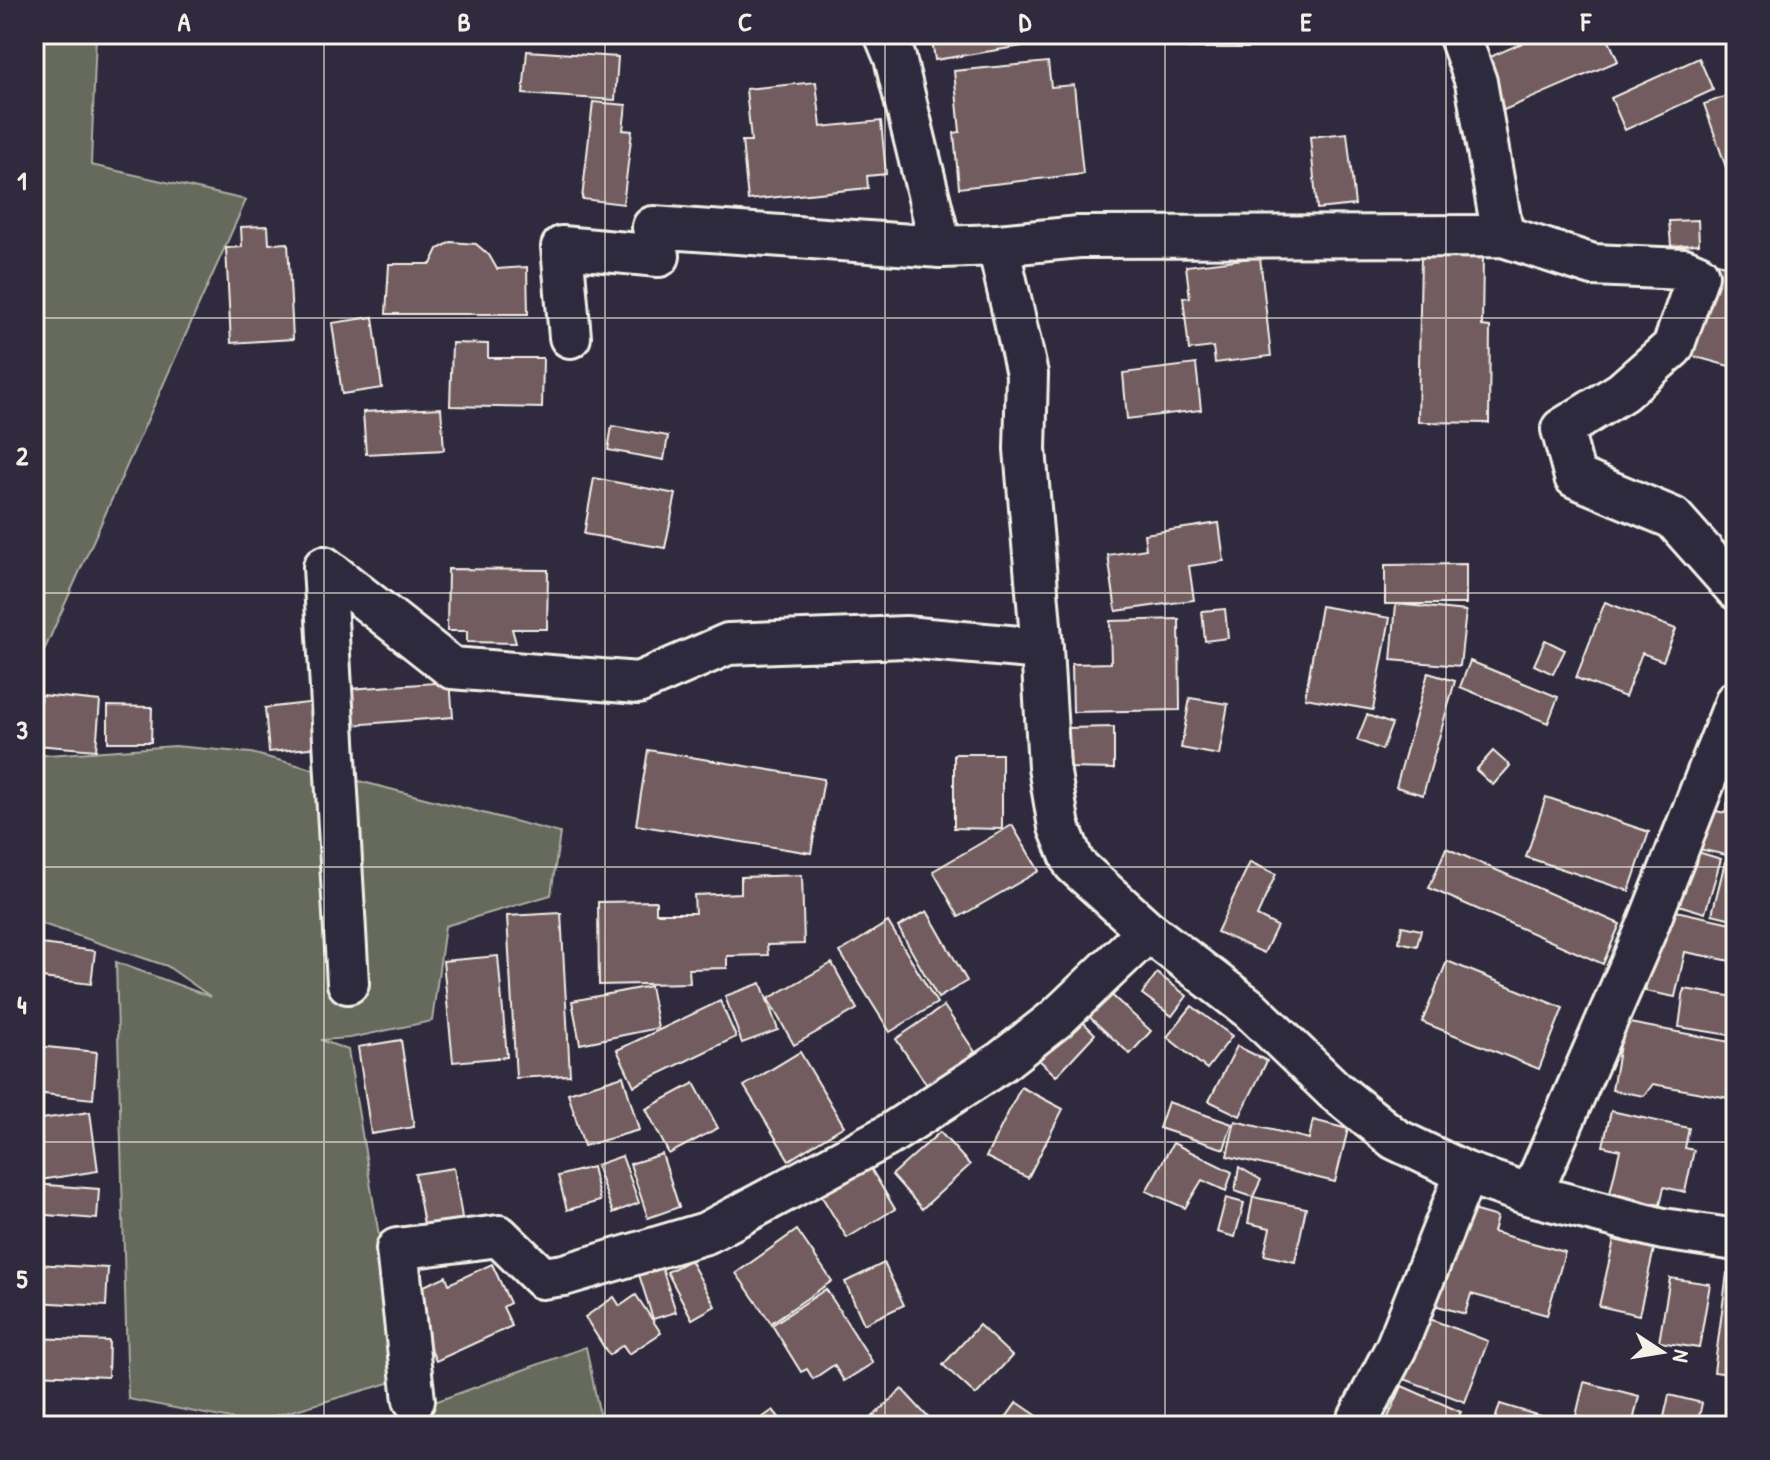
<svg xmlns="http://www.w3.org/2000/svg" width="1770" height="1460" font-family="'Patrick Hand',sans-serif">
<style>
.green{fill:#666b5d;stroke:#adaea2;stroke-width:2}
.building{fill:#725c60;stroke:#f4f1e8;stroke-width:2}
.lines{fill:none;stroke-linecap:round;stroke-linejoin:round}
.street-casing{stroke:#f4f1e8;stroke-width:46}
.street{stroke:#2f2a3d;stroke-width:40}
.grid{fill:none;stroke:#f4f1e8;stroke-width:2;stroke-opacity:0.55}
.neatline{fill:none;stroke:#f4f1e8;stroke-width:3}
.grid-label{font-size:26px;text-anchor:middle;font-weight:bold;fill:#f4f1e8}
</style>
<rect width="100%" height="100%" fill="#2f2a3d"/>
<filter id="ink" filterUnits="userSpaceOnUse"><feTurbulence type="fractalNoise" baseFrequency=".0125" numOctaves="2"/><feDisplacementMap in="SourceGraphic" scale="16" xChannelSelector="R" yChannelSelector="G"/><feConvolveMatrix kernelMatrix="1 2 1 2 8 2 1 2 1" color-interpolation-filters="sRGB"/></filter>
<g filter="url(#ink)">
<!-- green -->
<g class="green">
<path d="M34,34H96L91,165L246,200L34,673Z"/>
<path d="M175,746L251,753L560,833L551,895L445,926L432,1021L350,1038L321,1040L348,1050L403,1379L251,1423L128,1399L116,962L211,997L167,966L34,921V756Z"/>
<path d="M586,1347L602,1426H414L407,1412Z"/>
</g>
<!-- building -->
<g class="building">
<path d="M931,34H1053L1054,41L935,60Z"/>
<path d="M1096,34H1138L1097,40Z"/>
<rect x="1187" y="34" width="61" height="14"/>
<path d="M1543,34H1606L1618,61L1504,110L1483,60Z"/>
<path d="M527,51L618,57L615,100L523,94Z"/>
<path d="M1699,58L1713,90L1625,130L1611,98Z"/>
<path d="M1048,62L1051,87L1074,85L1083,174L959,188L954,133L960,132L954,71Z"/>
<path d="M816,82L821,127L881,121L886,174L867,176L868,188L748,200L742,141H751L746,89Z"/>
<path d="M1736,93V196L1704,104Z"/>
<path d="M593,102L626,105L623,130L632,131L623,204L582,199Z"/>
<path d="M1347,133L1355,205L1317,209L1310,137Z"/>
<path d="M1698,220L1699,244L1671,246L1669,221Z"/>
<path d="M268,226L269,244L288,243L293,339L231,343L226,248L242,247L241,227Z"/>
<path d="M451,242L476,244L489,255L497,269L527,267L528,314H386L389,264H431L438,249Z"/>
<path d="M1421,254L1483,255L1482,326L1490,327L1489,423L1418,422Z"/>
<path d="M1260,257L1271,356L1215,363L1213,347L1189,350L1183,297L1190,298L1186,266Z"/>
<path d="M1714,262L1736,268V368L1689,355Z"/>
<path d="M373,317L382,388L342,394L332,323Z"/>
<path d="M452,343L488,344V358H543L542,408L450,406Z"/>
<path d="M1196,364L1201,410L1127,419L1123,373Z"/>
<path d="M441,408L444,450L366,454L363,412Z"/>
<path d="M612,426L668,436L664,460L608,450Z"/>
<path d="M594,478L676,494L665,548L584,534Z"/>
<path d="M1219,523L1224,561L1189,566L1194,600L1116,611L1108,555L1146,549L1144,534Z"/>
<path d="M1466,564V604H1385V565Z"/>
<path d="M448,569L548,570L547,629H512L516,643L467,642V631H447Z"/>
<path d="M1605,602L1676,629L1663,661L1642,653L1625,697L1576,678Z"/>
<path d="M1396,604L1466,611L1460,666L1391,660Z"/>
<path d="M1321,606L1390,618L1373,710L1305,698Z"/>
<path d="M1225,609L1228,638L1205,641L1202,611Z"/>
<path d="M1179,619L1180,710L1073,712L1072,664L1111,663L1110,621Z"/>
<path d="M1545,640L1565,650L1553,674L1534,665Z"/>
<path d="M1470,661L1558,697L1548,723L1460,687Z"/>
<path d="M1428,673L1455,681L1423,795L1396,787Z"/>
<path d="M450,682L453,717L351,725L349,689Z"/>
<path d="M41,695L100,701L96,750L36,745Z"/>
<path d="M1190,698L1228,704L1219,755L1181,748Z"/>
<path d="M316,702L320,747L269,752L265,708Z"/>
<path d="M108,706L152,707L151,742H108Z"/>
<path d="M1367,715L1392,724L1382,750L1357,740Z"/>
<path d="M1114,727V769L1066,768V728Z"/>
<path d="M648,750L824,779L811,853L636,825Z"/>
<path d="M1493,751L1510,766L1493,785L1476,770Z"/>
<path d="M954,754H1002V829L954,828Z"/>
<path d="M1733,781H1736V857L1694,848L1703,808L1725,813Z"/>
<path d="M1546,797L1649,832L1629,891L1526,857Z"/>
<path d="M1012,825L1039,871L959,917L933,871Z"/>
<path d="M1446,848L1620,924L1603,964L1429,888Z"/>
<path d="M1691,850L1721,859L1705,913L1675,904Z"/>
<path d="M1250,862L1276,874L1257,916L1277,926L1264,953L1217,932Z"/>
<path d="M1725,862L1736,864V920L1712,914Z"/>
<path d="M802,875L804,944L767,945L768,955L727,956V968L689,969L690,983L599,985L598,902L656,901V913H695L694,895L741,893V877Z"/>
<path d="M1662,908L1736,924V962L1685,952L1675,997L1645,991Z"/>
<path d="M927,911L967,981L938,998L898,927Z"/>
<path d="M561,913L570,1075L516,1078L507,916Z"/>
<path d="M888,922L937,1003L890,1032L840,952Z"/>
<path d="M1402,926L1421,930L1417,946L1399,942Z"/>
<path d="M34,943L95,951L91,984L34,977Z"/>
<path d="M498,956L507,1057L453,1062L443,961Z"/>
<path d="M1447,961L1563,1008L1539,1069L1422,1022Z"/>
<path d="M832,963L857,1009L794,1045L768,999Z"/>
<path d="M1157,973L1187,996L1172,1016L1142,994Z"/>
<path d="M761,983L778,1030L742,1043L725,996Z"/>
<path d="M650,986L658,1028L580,1044L572,1001Z"/>
<path d="M1105,989L1151,1031L1130,1054L1084,1012Z"/>
<path d="M1684,989L1736,997V1036L1679,1027Z"/>
<path d="M720,1001L736,1037L634,1086L617,1050Z"/>
<path d="M944,1006L975,1052L927,1085L896,1039Z"/>
<path d="M1192,1006L1232,1036L1207,1069L1167,1037Z"/>
<path d="M1075,1014L1095,1034L1056,1076L1035,1056Z"/>
<path d="M1624,1022L1736,1043L1734,1099L1653,1084L1644,1096L1612,1090Z"/>
<path d="M401,1040L414,1127L371,1134L358,1047Z"/>
<path d="M36,1046L97,1052L93,1099L34,1093Z"/>
<path d="M1237,1046L1267,1061L1240,1116L1209,1101Z"/>
<path d="M800,1052L844,1126L789,1160L744,1086Z"/>
<path d="M623,1076L639,1130L584,1146L568,1093Z"/>
<path d="M694,1083L718,1128L669,1154L646,1109Z"/>
<path d="M1021,1087L1063,1109L1028,1178L986,1157Z"/>
<path d="M1168,1102L1232,1124L1224,1149L1159,1128Z"/>
<path d="M1611,1111L1689,1128L1685,1148L1694,1150L1685,1192L1664,1187L1660,1205L1610,1193L1620,1150L1603,1146Z"/>
<path d="M90,1112L98,1171L40,1180L34,1120Z"/>
<path d="M1313,1120L1348,1129L1335,1182L1227,1156L1235,1121L1309,1139Z"/>
<path d="M940,1132L970,1165L922,1209L892,1175Z"/>
<path d="M1173,1143L1232,1172L1226,1191L1202,1180L1185,1208L1146,1191Z"/>
<path d="M662,1154L679,1207L648,1218L630,1164Z"/>
<path d="M622,1156L639,1203L613,1213L596,1165Z"/>
<path d="M864,1157L895,1209L847,1238L816,1187Z"/>
<path d="M592,1167L600,1201L567,1210L558,1176Z"/>
<path d="M1239,1167L1261,1180L1253,1197L1235,1191Z"/>
<path d="M454,1168L463,1224L425,1230L415,1174Z"/>
<path d="M34,1184L99,1189L97,1219L34,1214Z"/>
<path d="M1253,1197L1306,1208L1295,1262L1264,1255L1270,1228L1248,1223Z"/>
<path d="M1226,1198L1244,1203L1235,1237L1217,1232Z"/>
<path d="M1458,1206L1497,1217L1493,1232L1565,1252L1547,1315L1471,1294L1465,1314L1431,1304Z"/>
<path d="M797,1230L832,1281L771,1323L736,1273Z"/>
<path d="M1614,1240L1654,1249L1639,1315L1599,1306Z"/>
<path d="M658,1255L676,1312L653,1319L635,1262Z"/>
<path d="M690,1260L715,1306L692,1319L667,1272Z"/>
<path d="M884,1263L904,1305L864,1324L845,1282Z"/>
<path d="M34,1264L108,1268L106,1306L34,1302Z"/>
<path d="M492,1264L510,1303L503,1307L512,1326L436,1361L406,1294L446,1276L449,1284Z"/>
<path d="M1727,1273L1736,1274V1375L1714,1372Z"/>
<path d="M1670,1278L1710,1284L1699,1348L1659,1342Z"/>
<path d="M826,1289L873,1363L844,1381L834,1365L813,1379L807,1369L801,1372L772,1325Z"/>
<path d="M636,1295L661,1333L629,1354L623,1345L609,1355L585,1317L614,1297L620,1306Z"/>
<path d="M1422,1316L1488,1341L1465,1402L1399,1377Z"/>
<path d="M979,1325L1012,1356L976,1395L943,1365Z"/>
<path d="M34,1338L109,1341L108,1377L34,1374Z"/>
<path d="M1584,1382L1639,1396L1632,1426H1618L1576,1416Z"/>
<path d="M1402,1386L1461,1412L1454,1426H1384Z"/>
<path d="M902,1389L936,1426H863Z"/>
<path d="M1669,1395L1702,1403L1697,1426H1662Z"/>
<path d="M1017,1402L1052,1426H1000Z"/>
<path d="M1500,1404L1560,1422L1559,1426H1493Z"/>
<path d="M773,1410L786,1426H751Z"/>
<path d="M116,1420L155,1423V1426H116Z"/>
</g>
<g class="lines">
<defs>
<g id="street">
<path d="M885,34L895,58L941,247L998,245L1027,374L1025,449L1042,649L1049,767L1059,827L1074,864L1148,931L1250,1009L1334,1090L1395,1139L1466,1173L1531,1195L1663,1229L1736,1240"/>
<path d="M1459,34L1476,82L1503,236"/>
<path d="M998,245L1079,237L1503,236L1593,265L1684,269L1698,275L1673,347L1622,392L1562,429L1575,477L1673,518L1736,589"/>
<path d="M570,337L562,247L659,256L653,227L941,247"/>
<path d="M348,983L324,567L452,668L638,683L728,644L905,637L1042,649"/>
<path d="M1531,1195L1646,930L1736,701"/>
<path d="M413,1392L414,1400L397,1249L499,1236L542,1278L564,1275L706,1233L887,1136L1001,1062L1057,1018L1148,931"/>
<path d="M1355,1426L1396,1348L1466,1173"/>
</g>
</defs>
<!-- street casing -->
<use href="#street" class="street-casing"/>
<!-- street -->
<use href="#street" class="street"/>
</g>
</g>
<!-- grid -->
<path class="grid" d="M324,34V1426M605,34V1426M885,34V1426M1165,34V1426M1446,34V1426M34,318H1736M34,593H1736M34,867H1736M34,1142H1736"/>
<!-- margin -->
<rect width="1770" height="1460" fill="none" stroke="#2f2a3d" stroke-width="88"/>
<!-- north arrow -->
<g transform="translate(1662 1352) rotate(102)" stroke="#2f2a3d" stroke-width="6" paint-order="stroke">
<path d="M0-6L14 30L0 20L-14 30Z" fill="#f4f1e8"/>
<text y="-12" font-size="22" font-weight="bold" text-anchor="middle" fill="#f4f1e8">N</text>
</g>
<rect x="44" y="44" width="1682" height="1372" class="neatline"/>
<g class="grid-label">
<text x="184" y="31">A</text>
<text x="464" y="31">B</text>
<text x="745" y="31">C</text>
<text x="1025" y="31">D</text>
<text x="1306" y="31">E</text>
<text x="1586" y="31">F</text>
<text x="22" y="190">1</text>
<text x="22" y="465">2</text>
<text x="22" y="739">3</text>
<text x="22" y="1014">4</text>
<text x="22" y="1288">5</text>
</g>
</svg>
